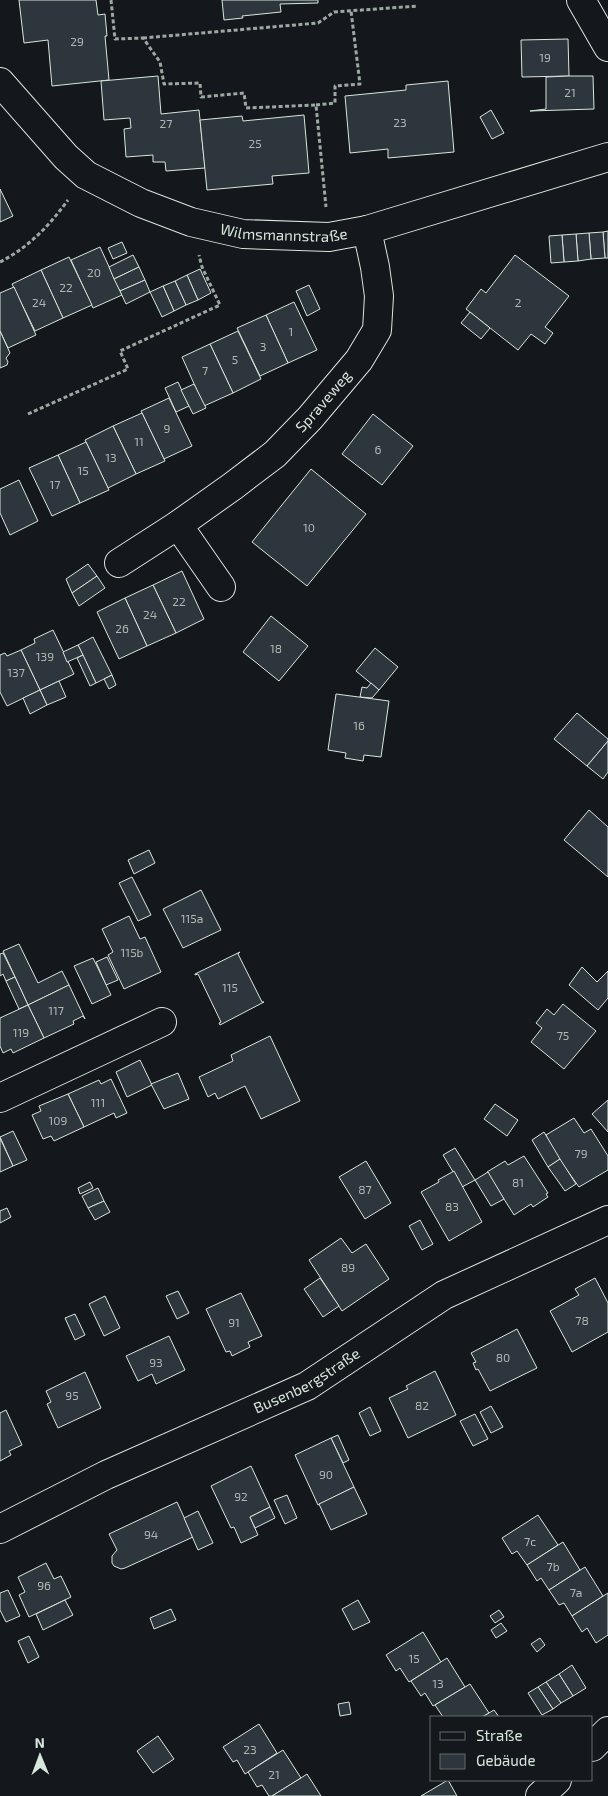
<svg xmlns="http://www.w3.org/2000/svg" width="608" height="1796" font-family="'Exo 2',sans-serif">
<style>
.building{fill:#2c363c;stroke:#d8e6dc}
.lines{fill:none;stroke-linecap:round;stroke-linejoin:round}
.minor-casing{stroke:#d8e6dc;stroke-width:30}
.path{stroke:#9da8a2;stroke-width:3;stroke-dasharray:4 2.5;stroke-linecap:butt}
.minor{stroke:#14181c;stroke-width:28}
.labels{text-anchor:middle;stroke-width:4;stroke-linejoin:round;paint-order:stroke}
.number-label{font-size:12px;fill:#adbab4}
.street-label{font-size:15px;fill:#d8e6dc;stroke:#14181c}
</style>
<rect width="100%" height="100%" fill="#14181c"/>
<!-- building -->
<g class="building">
<path d="M19,0H96L98,15L105,14L107,36H105L109,80L52,86L48,40L24,43Z"/>
<path d="M222,0H318V3L280,4L281,12L242,16L243,18L224,20Z"/>
<path d="M568,39L569,76L522,77L521,40Z"/>
<path d="M158,76L161,114L199,110L205,168L166,171L165,162H153V155L126,157L124,129L131,128L130,118L104,120L101,81Z"/>
<path d="M569,76H593L594,109L530,111L546,109V77Z"/>
<path d="M448,81L454,152L388,158V149L350,153L345,96L406,90V85Z"/>
<path d="M491,110L504,133L492,139L480,117Z"/>
<path d="M304,115L309,173L272,176L273,184L207,190L200,120L242,116L243,121Z"/>
<path d="M0,189L13,216L0,222Z"/>
<path d="M608,231V258H605L603,232Z"/>
<path d="M603,232L605,258L591,259L589,233Z"/>
<path d="M589,233L591,259L578,261L576,234Z"/>
<path d="M576,234L578,261L564,262L562,235Z"/>
<path d="M562,235L564,262L551,263L549,236Z"/>
<path d="M122,242L127,253L113,259L108,248Z"/>
<path d="M100,247L122,295L93,308L71,260Z"/>
<path d="M133,255L139,267L114,279L109,267Z"/>
<path d="M515,255L569,296L545,327L553,333L545,344L531,334L518,350L466,309L481,289L486,293Z"/>
<path d="M69,257L92,305L63,318L41,270Z"/>
<path d="M139,267L145,280L120,291L114,279Z"/>
<path d="M200,269L211,293L198,300L187,275Z"/>
<path d="M41,270L63,318L35,331L12,284Z"/>
<path d="M187,275L198,300L186,305L175,281Z"/>
<path d="M145,280L150,292L126,304L120,291Z"/>
<path d="M175,281L186,305L174,311L163,286Z"/>
<path d="M309,285L320,309L307,316L296,291Z"/>
<path d="M163,286L174,311L162,317L150,292Z"/>
<path d="M14,287L36,335L8,348L0,331V293Z"/>
<path d="M294,302L317,350L288,363L266,315Z"/>
<path d="M470,312L490,328L481,339L461,323Z"/>
<path d="M266,315L288,363L260,376L237,328Z"/>
<path d="M0,331L10,353L6,358L8,362L7,365L0,368Z"/>
<path d="M238,331L261,379L233,393L210,344Z"/>
<path d="M210,344L233,393L204,406L182,357Z"/>
<path d="M178,382L189,406L176,412L165,388Z"/>
<path d="M194,384L206,408L193,414L181,390Z"/>
<path d="M169,398L192,446L164,459L141,411Z"/>
<path d="M142,413L165,461L136,474L113,426Z"/>
<path d="M373,414L413,446L382,485L342,454Z"/>
<path d="M113,426L136,474L108,488L85,440Z"/>
<path d="M86,442L109,490L80,503L58,455Z"/>
<path d="M58,455L80,503L52,516L29,468Z"/>
<path d="M311,469L366,514L307,586L252,542Z"/>
<path d="M19,480L38,521L10,535L0,513V489Z"/>
<path d="M88,564L97,576L72,593L66,579Z"/>
<path d="M182,571L204,619L176,633L153,585Z"/>
<path d="M97,576L105,588L79,606L72,593Z"/>
<path d="M153,585L176,633L147,646L125,598Z"/>
<path d="M125,598L147,646L119,659L97,612Z"/>
<path d="M271,616L308,646L279,681L243,652Z"/>
<path d="M53,630L74,674L40,690L21,650L35,643L34,639Z"/>
<path d="M93,637L112,675L96,683L78,645Z"/>
<path d="M78,645L83,655L67,662L63,652Z"/>
<path d="M375,648L398,667L379,690L356,671Z"/>
<path d="M21,650L40,690L7,706L0,692V655L5,653L7,656Z"/>
<path d="M83,655L96,683L90,686L77,658Z"/>
<path d="M112,675L116,685L109,689L104,679Z"/>
<path d="M59,681L66,697L47,705L40,690Z"/>
<path d="M371,683L379,690L372,698L360,697L362,687L367,688Z"/>
<path d="M40,690L47,705L30,714L23,698Z"/>
<path d="M336,694L389,701L381,757L364,755L363,761L345,758L346,753L328,750Z"/>
<path d="M577,713L608,739V741L587,766L554,739Z"/>
<path d="M608,741V772L603,779L587,766Z"/>
<path d="M589,810L608,827V877L564,840Z"/>
<path d="M149,850L155,863L134,874L128,860Z"/>
<path d="M132,877L151,915L138,921L119,883Z"/>
<path d="M201,890L221,930L183,948L163,909Z"/>
<path d="M129,916L140,939L145,937L161,972L124,989L108,955L113,952L102,929Z"/>
<path d="M19,944L38,983L62,971L69,985L28,1005L3,951Z"/>
<path d="M240,952L238,954L262,1002H264L220,1025L219,1023L221,1022L198,974L195,975V974Z"/>
<path d="M3,953L15,977L6,981L3,974L0,976V954Z"/>
<path d="M107,957L118,980L106,985L96,962Z"/>
<path d="M93,958L111,995L92,1004L74,966Z"/>
<path d="M582,967L597,982L608,971V998L598,1010L569,985Z"/>
<path d="M15,977L28,1005L19,1009L6,981Z"/>
<path d="M69,985L85,1019L83,1016L73,1021L74,1024L44,1038L28,1005Z"/>
<path d="M563,1004L596,1031L564,1069L531,1042L542,1028L536,1023L547,1009L554,1015Z"/>
<path d="M28,1005L44,1038L13,1053L11,1049L3,1053L0,1046V1018Z"/>
<path d="M270,1036L300,1101L261,1119L245,1086L218,1099L215,1093L208,1097L199,1077L233,1061L231,1055Z"/>
<path d="M140,1060L152,1085L127,1097L116,1072Z"/>
<path d="M178,1073L189,1099L164,1109L151,1084Z"/>
<path d="M111,1079L127,1113L116,1118L114,1113L84,1127L68,1094L99,1080L101,1084Z"/>
<path d="M68,1094L84,1127L54,1141L51,1136L43,1139L32,1115L41,1111L39,1106Z"/>
<path d="M608,1100V1132L592,1114Z"/>
<path d="M495,1104L518,1120L507,1136L484,1119Z"/>
<path d="M574,1118L584,1133L591,1129L608,1156V1170L579,1187L554,1152L546,1135Z"/>
<path d="M13,1131L27,1160L13,1166L0,1137Z"/>
<path d="M544,1132L560,1159L548,1167L532,1140Z"/>
<path d="M0,1138L13,1166L0,1172Z"/>
<path d="M455,1148L475,1180L462,1187L443,1155Z"/>
<path d="M524,1156L548,1193L546,1194L548,1197L533,1207L531,1204L514,1215L487,1172L505,1161L508,1165Z"/>
<path d="M560,1159L576,1184L565,1191L548,1167Z"/>
<path d="M366,1161L391,1203L365,1219L339,1177Z"/>
<path d="M454,1171L482,1222L449,1241L421,1192L439,1182L438,1180Z"/>
<path d="M488,1172L504,1199L491,1206L475,1180Z"/>
<path d="M90,1182L93,1188L80,1194L78,1188Z"/>
<path d="M98,1188L104,1201L88,1208L82,1196Z"/>
<path d="M104,1201L110,1212L95,1220L88,1208Z"/>
<path d="M7,1208L11,1217L0,1223V1211Z"/>
<path d="M420,1220L433,1244L422,1250L409,1226Z"/>
<path d="M341,1238L352,1253L366,1244L389,1279L342,1311L309,1260Z"/>
<path d="M320,1278L339,1306L323,1317L304,1289Z"/>
<path d="M595,1278L608,1303V1332L572,1352L550,1311L579,1295L575,1289Z"/>
<path d="M178,1291L189,1313L177,1319L166,1296Z"/>
<path d="M241,1293L262,1336L248,1342L250,1347L232,1356L230,1351L226,1352L206,1309Z"/>
<path d="M105,1296L120,1328L104,1336L89,1304Z"/>
<path d="M75,1314L85,1335L75,1340L65,1318Z"/>
<path d="M517,1329L537,1368L490,1391L478,1369L476,1370L473,1363L476,1362L471,1353Z"/>
<path d="M169,1336L185,1370L156,1384L152,1374L138,1381L126,1356Z"/>
<path d="M435,1371L456,1415L408,1438L389,1398L408,1389L406,1386Z"/>
<path d="M85,1372L101,1408L58,1428L47,1404L51,1402L46,1391Z"/>
<path d="M491,1406L503,1427L491,1433L480,1412Z"/>
<path d="M370,1407L381,1431L370,1436L359,1413Z"/>
<path d="M6,1410L22,1445L9,1451L11,1455L0,1461V1413Z"/>
<path d="M475,1414L488,1439L473,1446L460,1421Z"/>
<path d="M338,1435L349,1460L343,1463L331,1438Z"/>
<path d="M331,1438L354,1487L318,1505L295,1455Z"/>
<path d="M251,1466L270,1507L250,1517L258,1535L241,1543L234,1527L231,1528L211,1486Z"/>
<path d="M354,1487L367,1514L331,1530L319,1504Z"/>
<path d="M287,1495L297,1518L285,1524L274,1500Z"/>
<path d="M177,1502L193,1537L125,1568L121,1569L114,1566L112,1563V1556L117,1550L109,1534Z"/>
<path d="M270,1507L275,1518L255,1528L250,1517Z"/>
<path d="M198,1511L213,1543L198,1550L184,1518Z"/>
<path d="M538,1515L558,1545L527,1565L517,1551L512,1554L502,1538Z"/>
<path d="M563,1542L580,1570L549,1590L541,1578L537,1581L527,1565Z"/>
<path d="M46,1563L54,1579L61,1576L71,1597L29,1617L19,1595L25,1592L18,1577Z"/>
<path d="M585,1567L603,1596L572,1616L564,1603L559,1605L549,1590Z"/>
<path d="M8,1590L20,1616L6,1622L0,1610V1593Z"/>
<path d="M608,1593V1635L596,1643L587,1628L582,1632L572,1616Z"/>
<path d="M65,1600L73,1615L43,1630L36,1614Z"/>
<path d="M358,1600L370,1622L353,1630L342,1609Z"/>
<path d="M171,1609L176,1620L154,1629L150,1618Z"/>
<path d="M499,1610L504,1617L495,1623L490,1616Z"/>
<path d="M501,1623L507,1631L496,1638L491,1630Z"/>
<path d="M423,1632L441,1662L409,1682L400,1668L396,1671L386,1655Z"/>
<path d="M29,1636L39,1657L28,1663L18,1641Z"/>
<path d="M540,1638L545,1645L537,1652L531,1644Z"/>
<path d="M447,1658L465,1687L433,1706L425,1693L421,1696L411,1681Z"/>
<path d="M572,1665L586,1688L573,1696L559,1674Z"/>
<path d="M559,1674L573,1696L561,1703L546,1682Z"/>
<path d="M546,1682L561,1703L553,1709L538,1687Z"/>
<path d="M470,1684L489,1713L482,1717H443L435,1705Z"/>
<path d="M538,1687L553,1709L542,1715L528,1693Z"/>
<path d="M349,1702L351,1714L340,1716L338,1704Z"/>
<path d="M494,1710L499,1717H482L489,1713Z"/>
<path d="M259,1724L277,1753L245,1774L237,1760L233,1762L223,1747Z"/>
<path d="M158,1736L174,1759L153,1773L137,1751Z"/>
<path d="M283,1750L301,1778L272,1796H269L262,1785L257,1787L248,1772Z"/>
<path d="M307,1774L321,1796H272L301,1778Z"/>
<path d="M448,1780L457,1796H421Z"/>
</g>
<g class="lines">
<defs>
<g id="minor">
<path d="M581,0L608,47"/>
<path id="s1" d="M0,82L66,157L86,175L141,203L191,222L243,234L329,237L367,230L608,157"/>
<path d="M178,525L221,587"/>
<path id="s2" d="M119,563L178,525L233,486L275,454L310,418L359,360L377,330L379,296L375,267L367,230"/>
<path d="M0,1098L162,1022"/>
<path id="s3" d="M0,1529L106,1475L307,1386L444,1295L608,1220"/>
<path d="M592,1747L608,1731"/>
<path d="M540,1796L557,1780"/>
</g>
</defs>
<!-- minor casing -->
<use href="#minor" class="minor-casing"/>
<!-- path -->
<g class="path">
<path d="M111,0L115,39L143,38L160,62L164,84L200,83L201,97L244,93L246,108L316,105L326,207"/>
<path d="M143,38L318,23L334,12L418,6"/>
<path d="M316,105L335,103V86L360,84L351,11"/>
<path d="M0,262C29,247 49,226 68,200"/>
<path d="M28,414L128,369L120,351L220,305L202,267L199,255"/>
</g>
<!-- minor -->
<use href="#minor" class="minor"/>
</g>
<g class="labels">
<!-- number labels -->
<g class="number-label">
<text x="77" y="46">29</text>
<text x="545" y="62">19</text>
<text x="570" y="97">21</text>
<text x="400" y="127">23</text>
<text x="166" y="128">27</text>
<text x="255" y="148">25</text>
<text x="94" y="277">20</text>
<text x="66" y="292">22</text>
<text x="39" y="307">24</text>
<text x="518" y="307">2</text>
<text x="291" y="336">1</text>
<text x="263" y="351">3</text>
<text x="235" y="364">5</text>
<text x="205" y="375">7</text>
<text x="167" y="433">9</text>
<text x="139" y="446">11</text>
<text x="378" y="454">6</text>
<text x="111" y="462">13</text>
<text x="83" y="475">15</text>
<text x="55" y="489">17</text>
<text x="309" y="532">10</text>
<text x="179" y="606">22</text>
<text x="150" y="619">24</text>
<text x="122" y="633">26</text>
<text x="276" y="653">18</text>
<text x="45" y="661">139</text>
<text x="16" y="677">137</text>
<text x="359" y="730">16</text>
<text x="192" y="923">115a</text>
<text x="132" y="957">115b</text>
<text x="230" y="992">115</text>
<text x="56" y="1015">117</text>
<text x="21" y="1037">119</text>
<text x="563" y="1040">75</text>
<text x="98" y="1107">111</text>
<text x="58" y="1125">109</text>
<text x="581" y="1158">79</text>
<text x="518" y="1187">81</text>
<text x="365" y="1194">87</text>
<text x="452" y="1211">83</text>
<text x="348" y="1272">89</text>
<text x="582" y="1325">78</text>
<text x="234" y="1327">91</text>
<text x="503" y="1362">80</text>
<text x="156" y="1367">93</text>
<text x="72" y="1400">95</text>
<text x="422" y="1410">82</text>
<text x="326" y="1479">90</text>
<text x="241" y="1501">92</text>
<text x="151" y="1539">94</text>
<text x="530" y="1546">7c</text>
<text x="553" y="1571">7b</text>
<text x="44" y="1590">96</text>
<text x="576" y="1597">7a</text>
<text x="414" y="1663">15</text>
<text x="438" y="1688">13</text>
<text x="250" y="1754">23</text>
<text x="274" y="1779">21</text>
</g>
<!-- street labels -->
<g class="street-label">
<text dy="5" stroke="none"><textPath href="#s1" startOffset="336">Wilmsmannstraße</textPath></text>
<text dy="5" stroke="none"><textPath href="#s2" startOffset="262">Spraveweg</textPath></text>
<text dy="5" stroke="none"><textPath href="#s3" startOffset="341">Busenbergstraße</textPath></text>
</g>
</g>
<!-- legend -->
<rect x="430" y="1716" width="162" height="65" fill="#14181c" stroke="#626a69"/>
<rect x="440" y="1732" width="25" height="8" fill="#14181c" stroke="#626a69"/>
<text x="476" y="1741" font-size="15" fill="#d8e6dc">Straße</text>
<rect x="440" y="1754" width="25" height="15" fill="#2c363c" stroke="#626a69"/>
<text x="476" y="1766" font-size="15" fill="#d8e6dc">Gebäude</text>
<!-- north arrow -->
<g transform="translate(40 1756) rotate(359)" stroke="#14181c" stroke-width="4" paint-order="stroke">
<path d="M0-4L9 19L0 12L-9 19Z" fill="#d8e6dc"/>
<text y="-8" font-size="14" font-weight="bold" text-anchor="middle" fill="#d8e6dc">N</text>
</g>
</svg>
